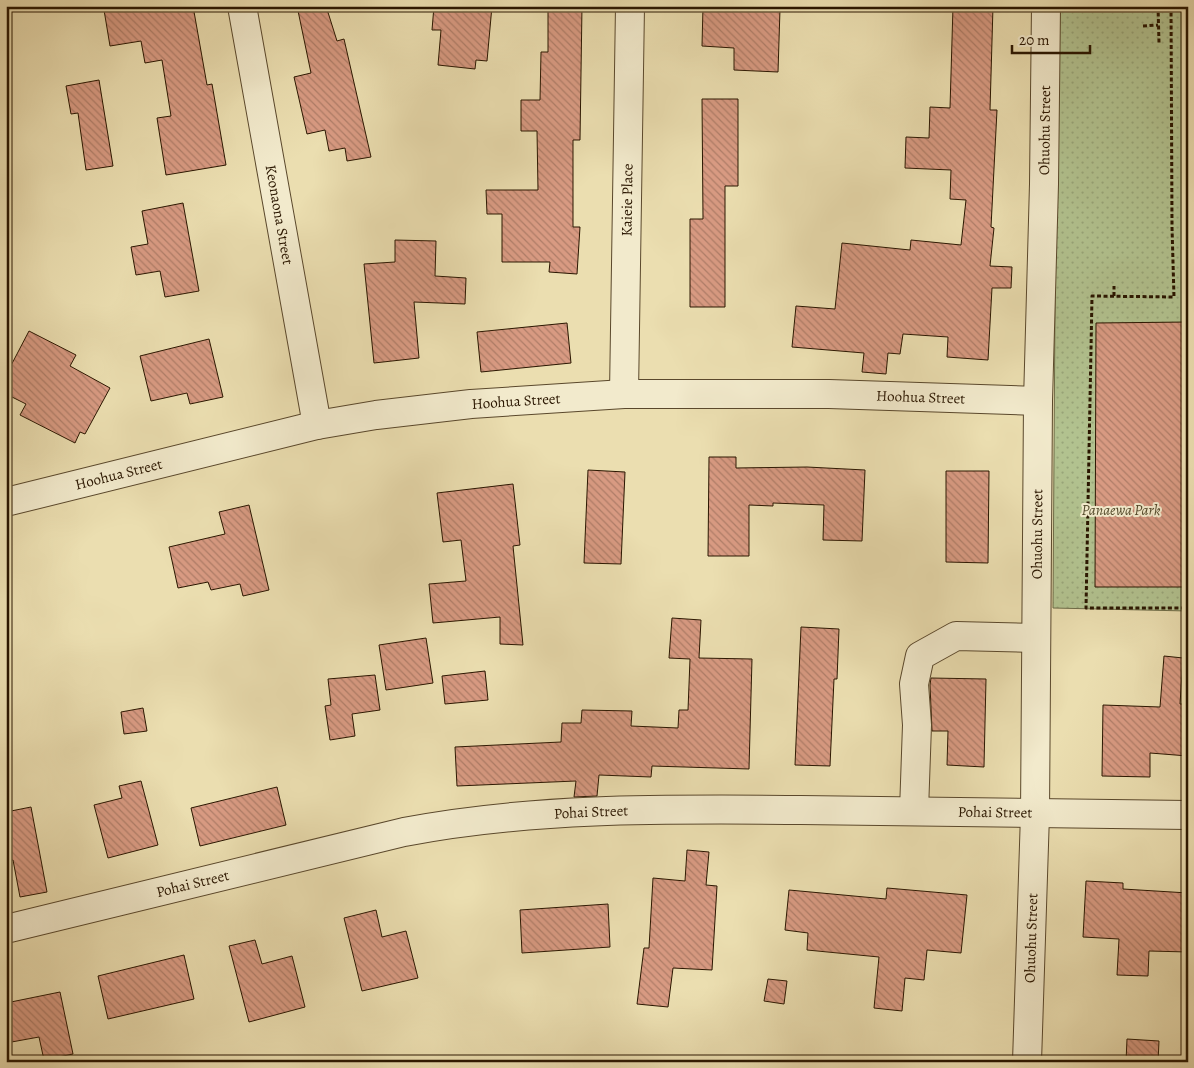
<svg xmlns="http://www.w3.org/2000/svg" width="1194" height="1068" font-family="Alegreya,serif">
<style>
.park{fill:url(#park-dots);stroke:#6e6c48}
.building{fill:url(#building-back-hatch);stroke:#2a1600}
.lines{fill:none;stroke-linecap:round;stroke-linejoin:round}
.minor-casing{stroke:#5a482c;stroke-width:30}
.path{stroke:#2a1600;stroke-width:3;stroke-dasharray:4 2.5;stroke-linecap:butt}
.minor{stroke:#f2eacc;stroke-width:28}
.labels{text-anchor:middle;stroke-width:4;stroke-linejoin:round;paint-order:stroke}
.street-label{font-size:15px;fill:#2a1600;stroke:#f2eacc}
.park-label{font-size:15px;font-style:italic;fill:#534a2b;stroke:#f2eacc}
</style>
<defs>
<pattern id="park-dots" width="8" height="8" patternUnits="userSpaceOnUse" patternTransform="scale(1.25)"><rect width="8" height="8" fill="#b2c28f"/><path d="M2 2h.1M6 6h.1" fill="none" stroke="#99a67a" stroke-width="1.8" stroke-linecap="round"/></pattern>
<pattern id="building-back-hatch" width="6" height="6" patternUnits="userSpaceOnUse" patternTransform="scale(1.25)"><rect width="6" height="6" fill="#d89a82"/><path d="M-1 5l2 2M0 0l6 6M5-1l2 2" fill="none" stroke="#af7d68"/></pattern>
</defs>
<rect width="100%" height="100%" fill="#ebdeb0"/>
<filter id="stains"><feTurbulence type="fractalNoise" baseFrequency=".004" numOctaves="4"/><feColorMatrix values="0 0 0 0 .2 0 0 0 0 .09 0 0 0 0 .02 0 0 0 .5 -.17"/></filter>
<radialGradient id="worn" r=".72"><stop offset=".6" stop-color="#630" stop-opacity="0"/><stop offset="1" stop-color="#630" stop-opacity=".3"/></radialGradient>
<!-- park -->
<path class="park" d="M1057,6H1188V611L1053,608Z"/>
<!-- building -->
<g class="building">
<path d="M124,6H193L207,85L212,84L226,165L166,175L157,118L171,116L162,60L145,63L141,41L110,46L104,10Z"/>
<path d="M297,6H326L337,41L344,39L371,157L347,161L345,148L329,151L325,130L307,134L294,77L311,73Z"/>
<path d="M434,6H492L487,61L476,60L475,69L438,65L441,30H432Z"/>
<path d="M548,6H582L580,140H573V227H580L577,274L549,272L550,262H502V214H487L486,190H538L537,131H521V100H540L541,52H548Z"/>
<path d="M703,6L780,9L778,72L734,70V48L702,46Z"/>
<path d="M953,6H993L990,110H997L991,227L994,228L990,266L1012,267L1011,288H992L988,360L947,357L948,337L903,334L900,354L888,353L886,374L862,372L864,353L792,347L796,306L835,309L842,243L910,250L911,240L961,245L966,200L950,199L951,170L905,168L906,137L929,138L930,107L950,108Z"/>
<path d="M99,80L113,166L86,170L78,113L71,114L66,86Z"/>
<path d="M702,99H738V186H725V307H690V219H703Z"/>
<path d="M183,203L199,291L165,297L160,271L136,275L131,247L148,244L142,211Z"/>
<path d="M395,240L436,241L435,276L466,278L465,304L414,302L419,358L374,363L364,264L395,262Z"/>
<path d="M1188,322V587H1095L1096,323Z"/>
<path d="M567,323L571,363L481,372L477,332Z"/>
<path d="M29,331L76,355L70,366L110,388L85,434L80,432L75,443L20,415L26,404L6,394V375Z"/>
<path d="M209,339L223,397L190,404L187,393L151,401L140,356Z"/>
<path d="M709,457H736V468L807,467L865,470L862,541L823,540L824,505L773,503V506L749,505V556H708Z"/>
<path d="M588,470L625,472L621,564L584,563Z"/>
<path d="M946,471H989L988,563L946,562Z"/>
<path d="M513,484L520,545L513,546L523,645L500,644V617L433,623L429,584L466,581L461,540L443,542L437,493Z"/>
<path d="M249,505L269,590L243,596L240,584L211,590L208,582L178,588L169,547L225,534L219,512Z"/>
<path d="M672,618L701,620L699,658L752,659L749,769L652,766L651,777L599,775L597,796L574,797L576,781L457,786L455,747L561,742L562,723H581L582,710L632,711L631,726L678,728L679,710H688L690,659L669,658Z"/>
<path d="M801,627L839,629L837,679H834L830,766L795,765Z"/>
<path d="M426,638L433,683L386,690L379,645Z"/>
<path d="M1164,656L1183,658L1180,704H1188V756L1150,753V777L1102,776L1103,705L1160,707Z"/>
<path d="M485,671L488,700L445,704L442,676Z"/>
<path d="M375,675L380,710L352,714L355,736L330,740L325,706L331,705L328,679Z"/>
<path d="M931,678L986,679L984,767L947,765L948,731H932L930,685Z"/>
<path d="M143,708L147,731L124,734L121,712Z"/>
<path d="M141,781L158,845L108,858L94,805L122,798L119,786Z"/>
<path d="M277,787L286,825L200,846L191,808Z"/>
<path d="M31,807L47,892L20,897L13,860L6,861V812Z"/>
<path d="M687,850L709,852L706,885L717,886L712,970L673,968L668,1007L637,1004L644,948H649L653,878L685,881Z"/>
<path d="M1086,881L1123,883V889L1188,893V952L1149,951L1148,976L1117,975L1119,939L1083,937Z"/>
<path d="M887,888L967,895L961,953L927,950L924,980L905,978L902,1011L874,1008L879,957L807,950L808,933L785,930L789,890L886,899Z"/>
<path d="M608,904L610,947L522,953L520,910Z"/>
<path d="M376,910L382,937L406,931L418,978L362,991L344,918Z"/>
<path d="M255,940L262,964L292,956L305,1007L249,1022L229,946Z"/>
<path d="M184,955L194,999L108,1019L98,976Z"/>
<path d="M768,979L787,981L784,1004L764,1001Z"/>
<path d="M60,992L73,1054L44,1060L39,1037L6,1043V1003Z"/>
<path d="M1127,1039L1159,1041L1158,1062H1126Z"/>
</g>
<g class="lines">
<defs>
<g id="minor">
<path id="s1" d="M242,6L317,425"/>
<path id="s2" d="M624,394L630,6"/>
<path id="s3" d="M6,502L317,425L376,415L471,404L624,394H829L1038,401"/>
<path d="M914,811L917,725L914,684L920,656L956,636L1035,638"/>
<path id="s4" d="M6,929L404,832C535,807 668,809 801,810C930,811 1059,813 1188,815"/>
<path id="s5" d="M1027,1062L1035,814L1038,401L1044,184L1046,6"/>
</g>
</defs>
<!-- minor casing -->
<use href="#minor" class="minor-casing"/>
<!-- path -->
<g class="path">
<path d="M1158,6L1159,43"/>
<path d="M1171,6L1172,227L1174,297L1092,296L1086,608H1188"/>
<path d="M1143,26L1158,25"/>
<path d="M1114,296V286"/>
</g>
<!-- minor -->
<use href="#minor" class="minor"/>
</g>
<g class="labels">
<!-- street labels -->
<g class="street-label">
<text dy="5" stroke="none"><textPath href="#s5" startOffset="932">Ohuohu Street</textPath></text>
<text dy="5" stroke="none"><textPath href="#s2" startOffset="194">Kaieie Place</textPath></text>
<text dy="5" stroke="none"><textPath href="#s1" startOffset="212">Keonaona Street</textPath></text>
<text dy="5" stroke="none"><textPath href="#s3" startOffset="926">Hoohua Street</textPath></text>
<text dy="5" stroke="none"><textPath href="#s3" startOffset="521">Hoohua Street</textPath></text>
<text dy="5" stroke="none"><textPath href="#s3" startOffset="116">Hoohua Street</textPath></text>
<text dy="5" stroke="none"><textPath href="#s5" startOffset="528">Ohuohu Street</textPath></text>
<text dy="5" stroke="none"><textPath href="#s4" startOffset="598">Pohai Street</textPath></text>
<text dy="5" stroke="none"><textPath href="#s4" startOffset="1002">Pohai Street</textPath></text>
<text dy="5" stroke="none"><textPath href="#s4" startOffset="192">Pohai Street</textPath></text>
<text dy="5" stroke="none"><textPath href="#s5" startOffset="124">Ohuohu Street</textPath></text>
</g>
<!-- park labels -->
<g class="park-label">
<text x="1121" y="515">Panaewa Park</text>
</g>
</g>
<!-- margin -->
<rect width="1194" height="1068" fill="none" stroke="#ebdeb0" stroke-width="25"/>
<rect x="8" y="8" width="1179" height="1053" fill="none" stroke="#2a1600" stroke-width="2.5"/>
<rect x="12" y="12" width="1169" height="1043" fill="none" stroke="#2a1600"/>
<!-- scale -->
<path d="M1012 45v8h78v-8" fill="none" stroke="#2a1600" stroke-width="2.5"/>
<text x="1019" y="45" font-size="15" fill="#2a1600" stroke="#f2eacc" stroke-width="4" paint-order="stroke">20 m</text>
<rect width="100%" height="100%" filter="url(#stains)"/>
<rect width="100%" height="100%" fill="url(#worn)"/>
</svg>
